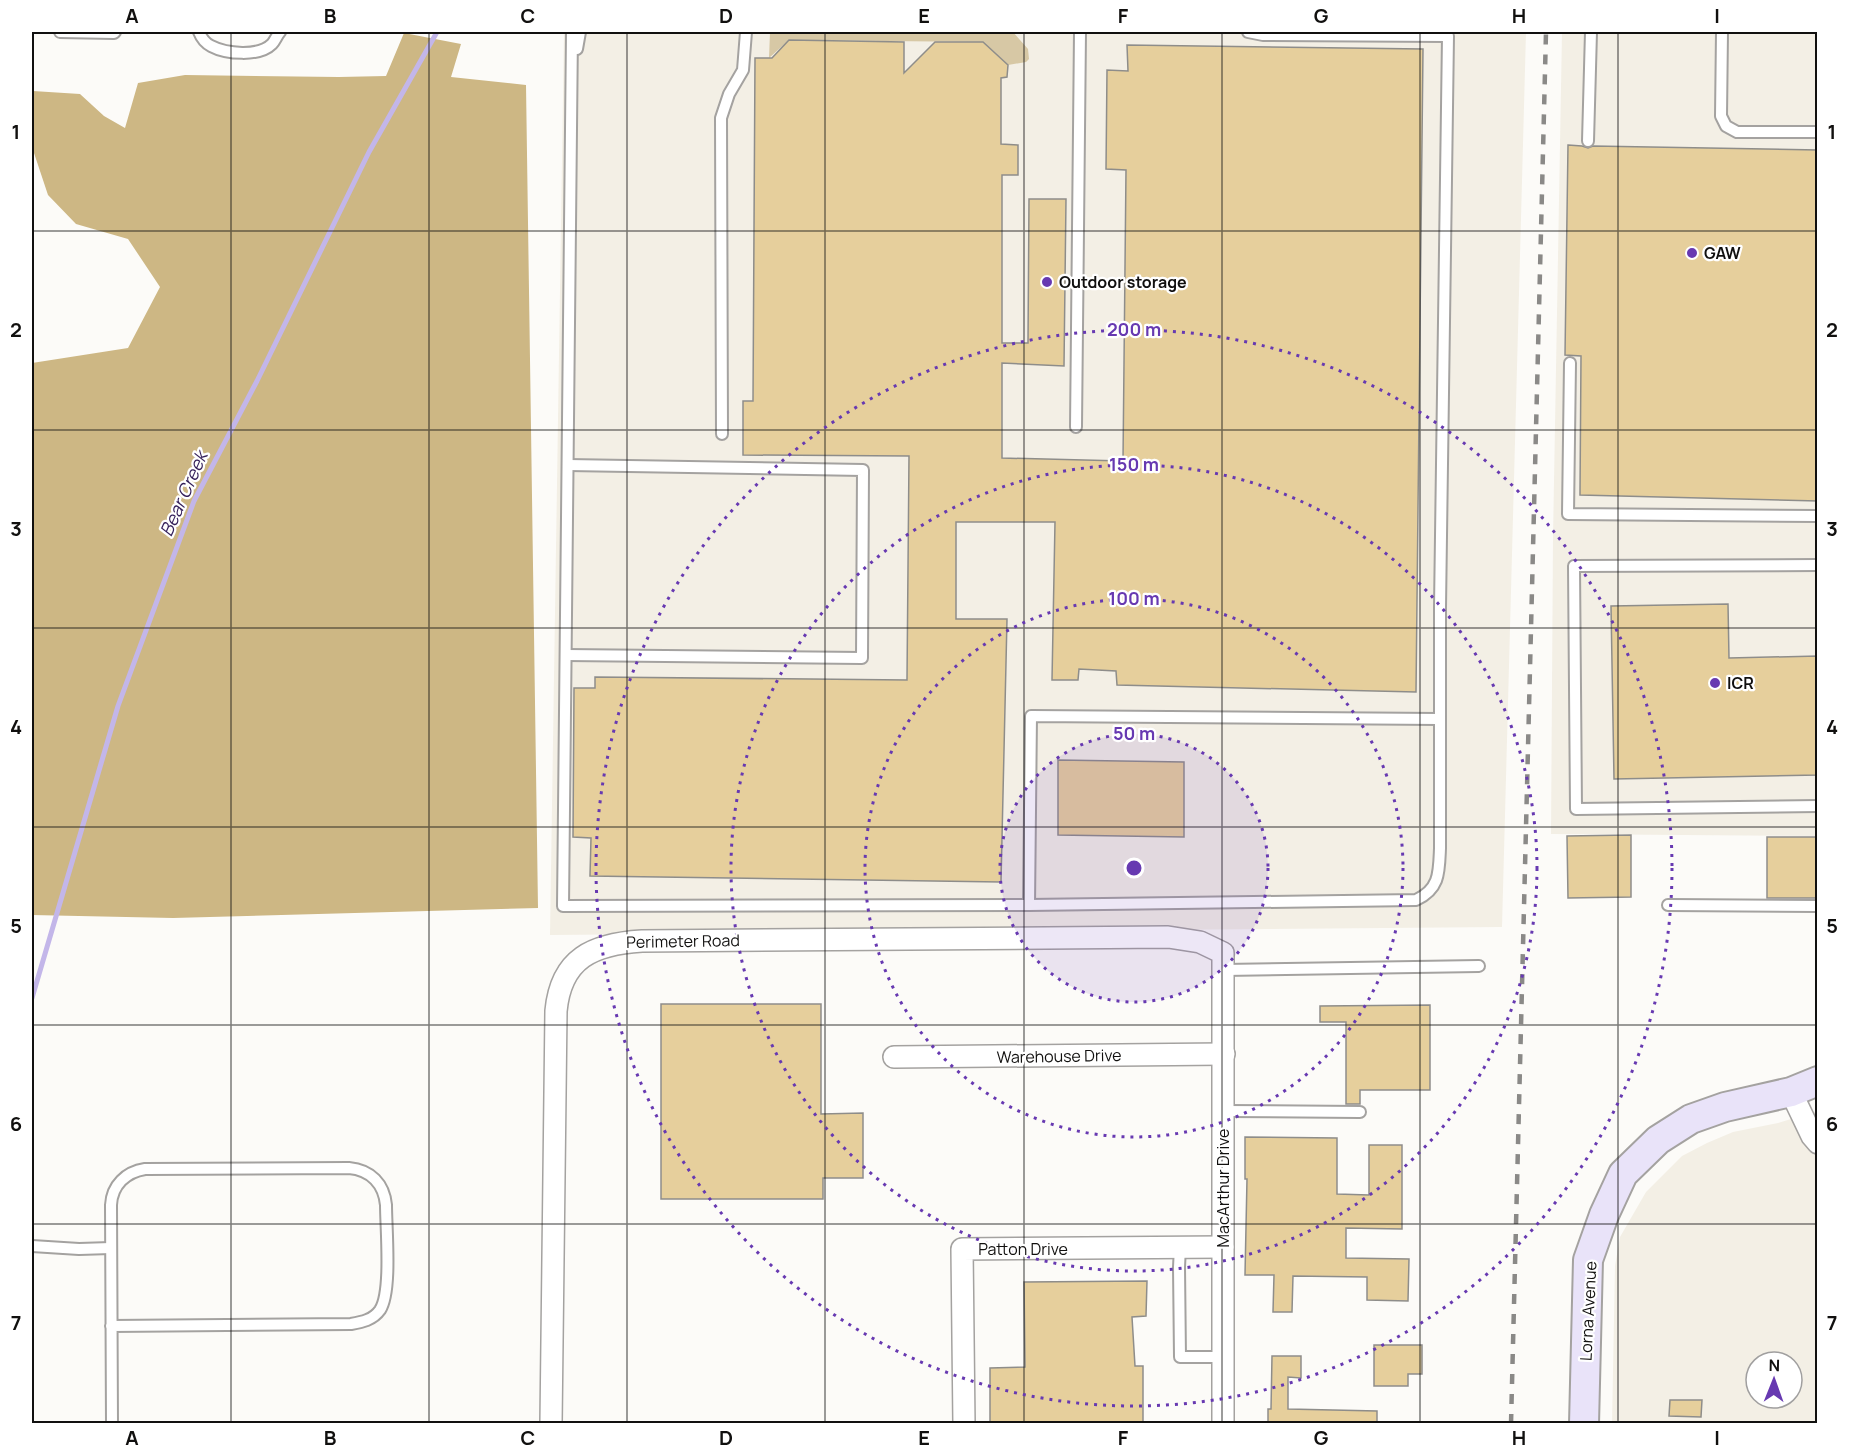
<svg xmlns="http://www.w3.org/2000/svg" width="1849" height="1455" font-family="Manrope,sans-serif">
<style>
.built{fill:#f3efe5;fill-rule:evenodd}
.green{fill:#d7c8a5}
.forest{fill:#cdb784}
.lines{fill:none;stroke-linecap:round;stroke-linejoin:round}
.stream{stroke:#c3b6e9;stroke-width:5}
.building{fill:#e6cf9c;stroke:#8e8d8a;stroke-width:1.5}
.lane-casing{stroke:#a4a2a0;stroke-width:14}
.street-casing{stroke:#a4a2a0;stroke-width:24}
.secondary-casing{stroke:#a4a2a0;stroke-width:32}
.lane{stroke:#fff;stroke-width:10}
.street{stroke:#fff;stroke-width:21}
.secondary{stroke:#e9e3f9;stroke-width:28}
.rail{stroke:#8a8987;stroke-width:4.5;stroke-dasharray:10 10;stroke-linecap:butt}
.grid{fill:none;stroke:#11100f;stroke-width:1.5;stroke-opacity:0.55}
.ring{fill:none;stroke:#6739b1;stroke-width:3;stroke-dasharray:3 6}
.poi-dot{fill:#6739b1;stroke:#fff;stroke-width:2}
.labels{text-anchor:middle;stroke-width:4.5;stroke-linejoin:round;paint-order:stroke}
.poi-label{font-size:16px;font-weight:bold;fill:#11100f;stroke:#fff;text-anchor:start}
.street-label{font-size:16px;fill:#11100f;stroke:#fff}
.water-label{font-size:18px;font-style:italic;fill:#321d58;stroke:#fff}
.centre{fill:#6739b1;stroke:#fff;stroke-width:3}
.ring-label{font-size:18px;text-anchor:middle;font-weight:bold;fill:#6739b1;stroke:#fff;stroke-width:4.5;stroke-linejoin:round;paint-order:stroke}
.neatline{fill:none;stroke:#11100f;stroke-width:2}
.grid-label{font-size:20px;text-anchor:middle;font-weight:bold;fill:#11100f}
</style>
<rect width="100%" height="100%" fill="#fcfbf8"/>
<!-- built -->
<g class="built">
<path d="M564,32H1526L1502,927L550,935Z"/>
<path d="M1562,32H1817V836L1551,834L1553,537Z"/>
<path d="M1817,1111V1423L1612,1424L1615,1266L1620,1237L1646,1192L1682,1156L1707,1143L1733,1132L1778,1123ZM1756,1362H1792V1398H1756Z"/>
</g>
<!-- green -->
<path class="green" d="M770,32H1013L1028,49L1029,59L1026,62L1008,65L983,42L789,40L769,58Z"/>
<!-- forest -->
<path class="forest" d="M404,33L461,44L451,77L526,85L538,908L173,918L32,915V363L128,348L160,287L128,239L76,224L48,195L32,147L33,91L80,94L104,116L125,128L138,83L185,75L339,77L386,76Z"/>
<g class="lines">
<!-- stream -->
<path class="stream" d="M32,998L118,706L194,501L257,381L369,152L437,32"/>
</g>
<!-- building -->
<g class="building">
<path d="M789,40L904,42V73L935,42H983L1008,65L1007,77L1001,78V144L1018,145V175H1002V343H1028L1029,199H1066L1064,366L1002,363V458L1123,461L1126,170L1106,169L1107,70L1128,71L1127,45L1423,49L1416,692L1117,685L1116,671L1079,669L1078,680H1052L1055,522H956V619H1007L1001,882L590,876L591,838L573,837L574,688H595V677L907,680L909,456L743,455V401H753L755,58H772Z"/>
<path d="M1568,145L1582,146L1588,148L1593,146L1818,150V501L1580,495L1581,356L1565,355Z"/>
<path d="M1728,604L1729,658L1818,656V775L1614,779L1611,606Z"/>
<path d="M1058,760L1184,762V837L1058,835Z"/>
<path d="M1631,835V897L1568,898L1567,836Z"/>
<rect x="1767" y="837" width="51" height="61"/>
<path d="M661,1004H821V1114L863,1113V1178H823V1199H661Z"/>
<path d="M1430,1005V1090H1360V1104H1346V1022H1320V1006Z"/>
<path d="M1245,1137L1337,1138V1194L1369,1195V1145H1402V1229L1346,1228V1258L1409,1259L1408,1301L1367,1300V1277L1293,1276L1292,1312H1273L1274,1275H1245L1247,1179H1245Z"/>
<path d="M1147,1281L1146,1316L1132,1317L1135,1366H1143V1424H990V1368L1025,1367L1024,1282Z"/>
<path d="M1374,1345H1422V1374H1408V1386H1374Z"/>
<path d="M1272,1356H1301V1378L1288,1377V1409L1377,1411V1424H1268V1409H1271Z"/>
<path d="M1670,1400H1702L1701,1417L1669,1416Z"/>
</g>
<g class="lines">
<defs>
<g id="lane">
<path d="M60,32L114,33L115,32"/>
<path d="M199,32C201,37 205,43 211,46C226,54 259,57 272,44C275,41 277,35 280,32"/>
<path d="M572,32L563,906L1029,905L1416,900C1440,889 1439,872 1440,848V607L1448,36L1263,35L1248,32"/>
<path d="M1722,32L1721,116L1726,126L1737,132H1818"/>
<path d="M577,49L580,32"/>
<path d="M1588,141L1591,32"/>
<path d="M1570,363L1568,514L1818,516"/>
<path d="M1076,427L1080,32"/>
<path d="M722,434L721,118L729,94L743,70L746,32"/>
<path d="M1818,565L1574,566L1576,809L1818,806"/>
<path d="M566,655L862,658L863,470L568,465"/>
<path d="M1029,905L1031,716L1439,719"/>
<path d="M1668,905L1818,906"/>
<path d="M1224,970L1479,966"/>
<path d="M1223,1111L1360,1112"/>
<path d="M32,1246L79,1249L111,1248"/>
<path d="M1180,1247L1179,1267L1180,1357H1223"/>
<path d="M111,1326L351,1324C362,1322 373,1320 380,1310C392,1292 386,1229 386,1205C384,1184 371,1170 349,1168L145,1169C126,1172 112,1185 111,1205L112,1424"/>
</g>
<g id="street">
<path d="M894,1057L1224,1054"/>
<path d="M1791,1092L1812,1136L1818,1143"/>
<path d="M551,1424L556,1011C561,958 593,944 642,941L1168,937L1200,942L1223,953V1424"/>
<path d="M964,1424L962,1249L1223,1247"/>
</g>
<path id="secondary" d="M1584,1424L1588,1260L1604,1215L1623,1174L1658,1140L1691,1119L1725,1107L1791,1092L1818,1081"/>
</defs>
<!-- lane casing -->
<use href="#lane" class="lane-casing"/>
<!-- street casing -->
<use href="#street" class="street-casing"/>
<!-- secondary casing -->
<use href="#secondary" class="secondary-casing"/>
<!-- lane -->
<use href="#lane" class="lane"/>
<!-- street -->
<use href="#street" class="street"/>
<!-- secondary -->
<use href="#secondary" class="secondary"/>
<!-- rail -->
<path class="rail" d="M1511,1424L1546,32"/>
</g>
<!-- grid -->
<path class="grid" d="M231,32V1424M429,32V1424M627,32V1424M825,32V1424M1024,32V1424M1222,32V1424M1420,32V1424M1618,32V1424M32,231H1818M32,430H1818M32,628H1818M32,827H1818M32,1025H1818M32,1224H1818"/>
<!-- distance rings -->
<circle cx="1134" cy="868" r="134" fill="#6739b1" fill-opacity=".12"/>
<g class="ring">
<circle cx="1134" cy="868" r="134"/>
<circle cx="1134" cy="868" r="269"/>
<circle cx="1134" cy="868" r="403"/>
<circle cx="1134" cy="868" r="538"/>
</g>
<!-- markers -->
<g class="poi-dot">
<circle cx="1692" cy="253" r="6"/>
<circle cx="1047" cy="282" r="6"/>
<circle cx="1715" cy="683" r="6"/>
</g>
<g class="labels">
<!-- poi labels -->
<g class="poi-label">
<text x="1704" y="259">GAW</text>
<text x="1059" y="288">Outdoor storage</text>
<text x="1727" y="689">ICR</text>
</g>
<!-- street labels -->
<g class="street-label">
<text transform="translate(683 941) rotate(-1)" y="6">Perimeter Road</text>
<text transform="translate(1059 1056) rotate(-1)" y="6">Warehouse Drive</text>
<text transform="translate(1223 1188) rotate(-90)" y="6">MacArthur Drive</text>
<text x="1023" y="1255">Patton Drive</text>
<text transform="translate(1588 1311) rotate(-87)" y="6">Lorna Avenue</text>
</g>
<!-- water labels -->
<g class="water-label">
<text transform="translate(184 494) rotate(-66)" y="6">Bear Creek</text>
</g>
</g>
<circle cx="1134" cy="868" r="9" class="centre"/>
<g class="ring-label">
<text x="1134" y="336">200 m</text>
<text x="1134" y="471">150 m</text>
<text x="1134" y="605">100 m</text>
<text x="1134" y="740">50 m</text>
</g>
<!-- border -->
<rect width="1849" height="1455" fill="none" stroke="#ffffff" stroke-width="66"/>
<!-- north arrow -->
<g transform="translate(1774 1380) rotate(1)"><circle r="28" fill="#ffffff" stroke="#a09f9f" stroke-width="1.5"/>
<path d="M0-4.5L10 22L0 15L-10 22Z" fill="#6739b1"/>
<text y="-9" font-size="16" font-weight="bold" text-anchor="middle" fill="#11100f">N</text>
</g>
<rect x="33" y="33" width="1783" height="1389" class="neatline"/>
<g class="grid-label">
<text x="132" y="23">A</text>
<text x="330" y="23">B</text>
<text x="528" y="23">C</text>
<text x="726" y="23">D</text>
<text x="924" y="23">E</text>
<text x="1123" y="23">F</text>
<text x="1321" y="23">G</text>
<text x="1519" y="23">H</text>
<text x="1717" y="23">I</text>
<text x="16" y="139">1</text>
<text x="1832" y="139">1</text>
<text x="16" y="337">2</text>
<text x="1832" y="337">2</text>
<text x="16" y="536">3</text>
<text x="1832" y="536">3</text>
<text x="16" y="734">4</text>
<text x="1832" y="734">4</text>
<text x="16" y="933">5</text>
<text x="1832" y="933">5</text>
<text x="16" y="1131">6</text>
<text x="1832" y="1131">6</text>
<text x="16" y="1330">7</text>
<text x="1832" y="1330">7</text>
<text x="132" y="1445">A</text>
<text x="330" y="1445">B</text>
<text x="528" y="1445">C</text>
<text x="726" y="1445">D</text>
<text x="924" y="1445">E</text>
<text x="1123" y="1445">F</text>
<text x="1321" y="1445">G</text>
<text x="1519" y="1445">H</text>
<text x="1717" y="1445">I</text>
</g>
</svg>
